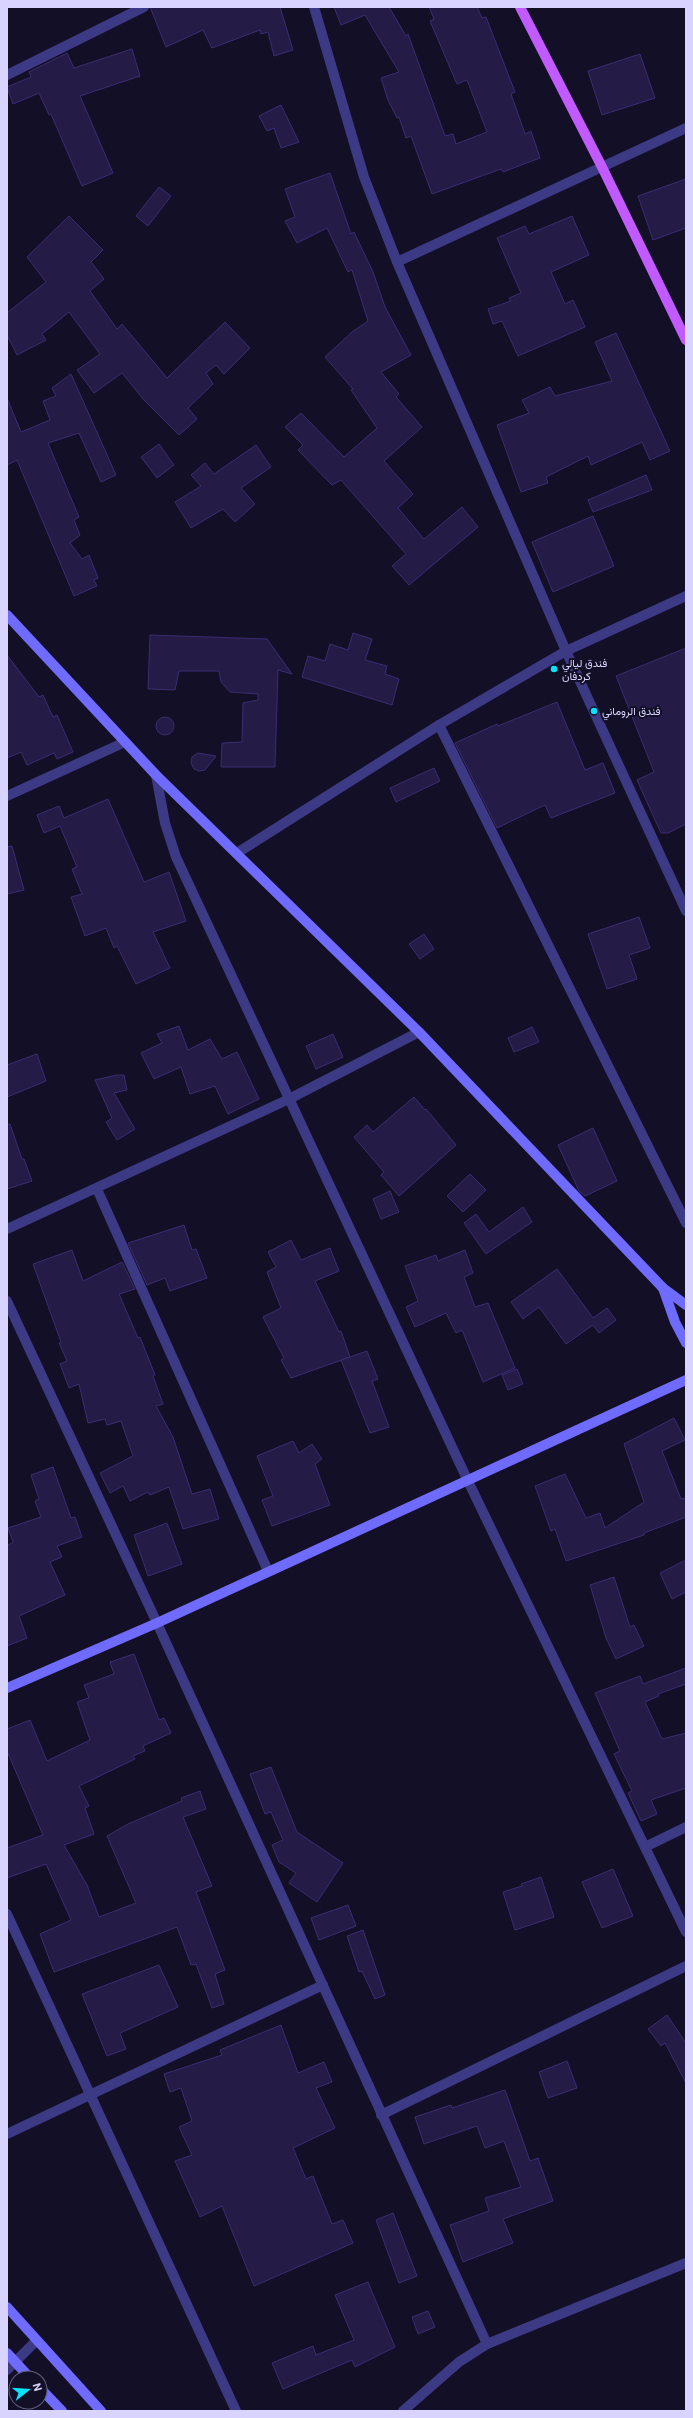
<svg xmlns="http://www.w3.org/2000/svg" width="693" height="2418" font-family="Roboto,Vazirmatn,sans-serif">
<style>
.building{fill:#241b47;stroke:#3b2d73}
.lines{fill:none;stroke-linecap:round;stroke-linejoin:round}
.street{stroke:#3d3a85;stroke-width:10}
.secondary{stroke:#6f6bff;stroke-width:10}
.primary{stroke:#c25bff;stroke-width:10}
.poi-dot{fill:#00e5ff;stroke:#130f26;stroke-width:1.5}
.labels{text-anchor:middle;stroke-width:4;stroke-linejoin:round;paint-order:stroke}
.poi-label{font-size:11px;fill:#d9d4ff;stroke:#130f26;text-anchor:start}
</style>
<rect width="100%" height="100%" fill="#130f26"/>
<!-- building -->
<g class="building">
<path d="M150,7H280L293,50L274,56L268,32L261,34L260,30L212,48L203,30L166,47Z"/>
<path d="M334,7H389L406,36L408,34L445,136L453,134L456,144L487,132L467,80L457,84L430,21L434,19L429,7H477L482,18L486,17L515,92L511,94L525,134L531,131L540,158L503,172L501,169L432,194L411,136L406,138L399,117L397,118L388,100L381,78L399,72L365,15L341,25Z"/>
<path d="M132,49L140,76L80,96L113,173L82,186L51,114L49,115L39,93L13,104L7,87L31,77L29,72L67,53L74,68Z"/>
<path d="M640,54L655,98L602,115L588,71Z"/>
<path d="M281,105L299,142L281,148L274,128L267,131L259,116Z"/>
<path d="M330,173L351,234L354,232L373,272L385,307L411,355L381,372L399,394L396,397L422,427L384,461L413,494L398,508L424,539L462,507L478,527L409,585L392,566L406,554L341,480L332,485L298,450L303,445L285,427L301,413L344,457L377,428L351,390L353,389L325,357L352,332L368,321L352,270L348,272L327,228L297,243L285,221L295,217L285,189Z"/>
<path d="M686,179V228L653,240L638,196Z"/>
<path d="M159,187L171,196L148,226L136,216Z"/>
<path d="M69,216L103,250L91,262L104,279L90,291L117,329L122,324L167,378L225,322L250,348L224,374L216,365L206,373L213,384L188,408L197,419L179,435L144,400L122,373L94,393L77,370L100,354L69,312L42,334L46,340L17,355L7,335V313L46,282L27,257Z"/>
<path d="M572,216L589,255L551,272L565,304L573,300L585,327L518,356L502,321L493,324L488,309L511,301L509,298L521,293L497,238L525,226L529,234Z"/>
<path d="M616,333L670,451L650,460L642,442L591,465L588,456L546,477L548,483L521,492L497,425L529,413L522,400L550,387L555,396L612,381L595,342Z"/>
<path d="M71,374L116,475L101,482L79,433L48,443L79,517L74,520L80,535L70,543L82,559L89,555L98,578L94,580L97,586L74,596L17,460L7,465V398L21,432L50,420L43,401L56,396L52,388Z"/>
<path d="M159,444L174,465L157,478L141,457Z"/>
<path d="M256,445L271,467L241,488L255,504L235,522L223,509L191,528L175,502L201,486L191,475L205,463L214,474Z"/>
<path d="M646,475L652,490L593,512L588,500Z"/>
<path d="M593,516L614,566L553,592L532,542Z"/>
<path d="M353,633L372,639L365,660L387,666L385,674L399,679L392,705L302,677L308,656L325,661L330,644L348,650Z"/>
<path d="M150,635L267,639L292,674L278,670L275,767H221L222,743L242,742L243,703L258,700V694L230,692L221,682L219,671H179L175,690L148,689Z"/>
<path d="M686,648V824L668,833H661L637,780L654,772L616,676Z"/>
<path d="M7,655L39,697L43,695L53,717L57,715L73,752L57,759L54,753L27,765L21,752L7,758Z"/>
<path d="M557,702L585,770L603,763L615,793L551,818L545,805L497,828L455,743L497,724L498,726Z"/>
<circle cx="165" cy="726" r="9"/>
<path d="M198,753L216,756L205,770L199,771L194,769L191,763L192,757Z"/>
<path d="M434,768L440,781L396,802L390,788Z"/>
<path d="M108,799L144,882L169,872L186,921L153,932L170,968L136,984L117,946L114,948L106,928L85,936L71,897L82,894L72,869L77,867L60,826L44,833L37,815L59,806L64,818Z"/>
<path d="M12,846L24,890L7,894V847Z"/>
<path d="M639,917L650,948L629,955L637,979L607,989L588,934Z"/>
<path d="M424,934L434,949L420,959L409,944Z"/>
<path d="M179,1026L188,1050L210,1039L222,1059L237,1052L259,1099L228,1114L215,1086L190,1094L181,1067L154,1079L141,1053L162,1043L157,1034Z"/>
<path d="M532,1027L539,1042L514,1052L508,1038Z"/>
<path d="M333,1034L343,1057L316,1069L306,1046Z"/>
<path d="M37,1054L46,1081L7,1097V1065Z"/>
<path d="M117,1075H124L127,1090L114,1093L135,1129L117,1140L106,1122L112,1118L95,1080Z"/>
<path d="M414,1097L425,1110L426,1109L456,1145L399,1196L381,1175L384,1172L354,1137L367,1125L373,1132Z"/>
<path d="M10,1124L22,1159H24L32,1181L7,1189V1125Z"/>
<path d="M593,1128L617,1181L585,1196L579,1191L558,1145Z"/>
<path d="M470,1174L486,1190L463,1212L447,1196Z"/>
<path d="M390,1191L399,1212L381,1219L373,1199Z"/>
<path d="M523,1207L532,1222L486,1254L464,1223L476,1214L489,1232Z"/>
<path d="M184,1225L192,1250L196,1249L207,1278L170,1291L165,1278L147,1285L128,1243Z"/>
<path d="M291,1240L301,1260L330,1248L339,1271L315,1281L339,1332L341,1331L350,1357L291,1378L281,1360L284,1358L263,1317L281,1308L267,1272L276,1267L268,1252Z"/>
<path d="M72,1250L83,1281L122,1262L135,1289L119,1294L138,1338L140,1337L155,1375L153,1376L163,1404L156,1406L173,1437L192,1494L210,1489L219,1519L183,1529L169,1487L150,1495L148,1492L130,1501L123,1486L110,1493L100,1473L133,1456L121,1421L107,1425L105,1419L88,1423L79,1384L69,1388L60,1364L67,1361L59,1343L61,1342L33,1264Z"/>
<path d="M465,1250L473,1273L464,1277L475,1307L488,1303L515,1368L483,1382L462,1330L456,1333L446,1313L415,1327L406,1307L418,1301L405,1266L436,1255L438,1261Z"/>
<path d="M557,1269L593,1318L607,1308L616,1320L599,1333L593,1325L566,1344L539,1307L523,1319L511,1302Z"/>
<path d="M367,1351L378,1379L372,1381L389,1427L370,1433L341,1360Z"/>
<path d="M517,1369L523,1384L508,1390L502,1375Z"/>
<path d="M674,1418L685,1440L662,1451L681,1499L686,1498V1517L644,1533V1535L566,1561L555,1529L551,1531L535,1486L565,1474L586,1518L600,1513L605,1528L644,1502L624,1444Z"/>
<path d="M293,1441L299,1453L312,1444L322,1459L315,1464L330,1505L272,1526L262,1500L273,1496L257,1456Z"/>
<path d="M53,1467L71,1518L75,1517L82,1537L57,1546L62,1557L50,1562L65,1595L19,1616L27,1638L7,1646V1546L13,1542L8,1528L41,1517L35,1501L39,1499L31,1475Z"/>
<path d="M167,1523L182,1564L148,1576L134,1535Z"/>
<path d="M686,1560V1592L672,1599L660,1573Z"/>
<path d="M614,1577L630,1627L634,1625L644,1646L616,1659L606,1638L590,1585Z"/>
<path d="M134,1654L159,1720L164,1718L171,1733L143,1746L145,1751L133,1756L135,1759L79,1786L89,1806L85,1808L94,1834L64,1845L87,1885L99,1917L136,1903L107,1836L128,1824L182,1801L181,1798L200,1791L206,1809L183,1817L212,1886L196,1892L225,1970L215,1974L224,2004L212,2008L196,1964L191,1965L177,1927L54,1972L40,1934L71,1920L46,1864L7,1878V1848L43,1835L7,1751V1729L30,1720L47,1761L90,1740L77,1702L89,1698L84,1685L114,1674L110,1662Z"/>
<path d="M686,1668V1684L658,1694L659,1696L645,1702L662,1739L686,1733V1788L651,1800L657,1814L641,1821L628,1793L632,1791L614,1754L620,1751L595,1693L640,1676L643,1684Z"/>
<path d="M271,1767L297,1832L343,1863L317,1902L289,1883L296,1873L279,1862L272,1845L283,1840L271,1812L265,1814L250,1774Z"/>
<path d="M613,1869L633,1916L602,1928L582,1882Z"/>
<path d="M541,1877L554,1917L515,1930L503,1892L522,1886L521,1884Z"/>
<path d="M348,1905L356,1926L319,1940L311,1918Z"/>
<path d="M363,1930L385,1995L375,1999L362,1971L359,1972L347,1936Z"/>
<path d="M159,1965L178,2007L120,2033L126,2049L107,2056L82,1994Z"/>
<path d="M667,2015L686,2043V2083L665,2043L661,2046L648,2029Z"/>
<path d="M281,2025L298,2073L324,2062L332,2082L316,2088L335,2128L293,2148L306,2179L313,2176L332,2224L343,2220L353,2243L254,2286L222,2206L200,2217L175,2161L192,2155L179,2127L192,2121L181,2088L170,2092L164,2074L222,2055L220,2050Z"/>
<path d="M567,2061L577,2088L548,2098L539,2072Z"/>
<path d="M505,2090L530,2161L538,2158L553,2201L503,2219L513,2243L463,2262L450,2225L489,2211L485,2198L521,2187L504,2141L485,2148L477,2126L424,2144L415,2117L451,2105L452,2108Z"/>
<path d="M393,2213L417,2276L399,2283L376,2220Z"/>
<path d="M368,2282L395,2347L355,2367L352,2360L283,2389L272,2363L313,2346L316,2355L354,2340L335,2295Z"/>
<path d="M428,2311L435,2327L418,2334L412,2317Z"/>
</g>
<g class="lines">
<!-- street -->
<g class="street">
<path d="M314,7L364,177L397,262L566,651L686,911"/>
<path d="M7,75L144,7"/>
<path d="M397,262L686,128"/>
<path d="M439,725L686,1223"/>
<path d="M156,775L165,823L176,857L467,1479L686,1932"/>
<path d="M7,796L125,742"/>
<path d="M237,853L439,725L566,651L686,596"/>
<path d="M97,1189L268,1571"/>
<path d="M7,1229L289,1099L419,1032"/>
<path d="M7,1301L157,1623L487,2344"/>
<path d="M645,1847L686,1827"/>
<path d="M7,1914L236,2411"/>
<path d="M381,2115L686,1966"/>
<path d="M7,2134L323,1985"/>
<path d="M7,2370L36,2341"/>
<path d="M403,2411L459,2362L487,2344L686,2263"/>
</g>
<!-- secondary -->
<g class="secondary">
<path d="M7,615L156,775L419,1032L663,1288L686,1305"/>
<path d="M663,1288L675,1322L686,1343"/>
<path d="M7,1688L157,1623L686,1380"/>
<path d="M7,2307L101,2411"/>
<path d="M7,2353L30,2378"/>
<path d="M40,2388L62,2411"/>
</g>
<!-- primary -->
<path class="primary" d="M520,7L602,167L686,340"/>
</g>
<!-- markers -->
<g class="poi-dot">
<circle cx="554" cy="669" r="4"/>
<circle cx="594" cy="711" r="4"/>
</g>
<g class="labels">
<!-- poi labels -->
<g class="poi-label">
<text x="562" y="667">فندق ليالي<tspan x="562" dy="13">كردفان</tspan></text>
<text x="602" y="715">فندق الروماني</text>
</g>
</g>
<!-- border -->
<rect width="693" height="2418" fill="none" stroke="#d9d4ff" stroke-width="16"/>
<!-- north arrow -->
<g transform="translate(28 2390) rotate(73)"><circle r="19" fill="#130f26" stroke="#625e7d"/>
<path d="M0-3L7 15L0 10L-7 15Z" fill="#00e5ff"/>
<text y="-6" font-size="11" font-weight="bold" text-anchor="middle" fill="#d9d4ff">N</text>
</g>
</svg>
